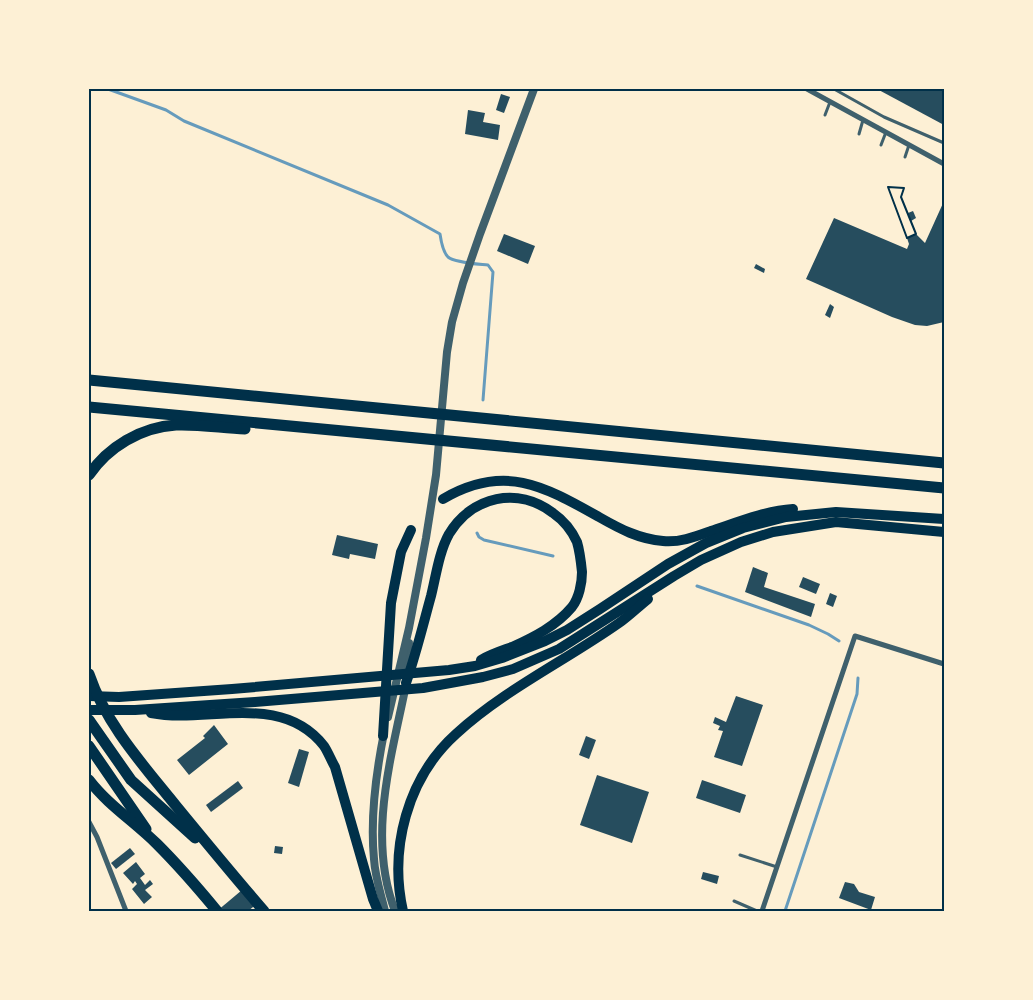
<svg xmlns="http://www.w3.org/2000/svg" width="1033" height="1000" font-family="'PT Sans',sans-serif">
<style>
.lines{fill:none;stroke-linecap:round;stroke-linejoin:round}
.stream{stroke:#669bbc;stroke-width:3}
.building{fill:#264d5e}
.path{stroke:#003049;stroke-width:2}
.service{stroke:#3f606c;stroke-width:3}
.minor{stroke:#3f606c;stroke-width:5}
.tertiary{stroke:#3f606c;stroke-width:8}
.trunk{stroke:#003049;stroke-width:10}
.motorway{stroke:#003049;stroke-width:11}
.neatline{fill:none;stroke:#003049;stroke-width:2}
</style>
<rect width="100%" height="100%" fill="#fdf0d5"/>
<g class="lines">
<!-- stream -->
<g class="stream">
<path d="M108,89L166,110L184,121L388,205L440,234C441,241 443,252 448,257C455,263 479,264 488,265L493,272L483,400"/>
<path d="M477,533L479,537L484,540L553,556"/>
<path d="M697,586L809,625L828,634L839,641"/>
<path d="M785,911L857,694L858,678"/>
</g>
</g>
<!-- building -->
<g class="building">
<path d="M877,89H944V125Z"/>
<path d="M501,94L510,97L504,113L496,110Z"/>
<path d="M468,110L485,113L483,122L500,125L498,140L465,134Z"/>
<path d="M944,201V322L927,326L915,325L892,317L806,279L834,218L907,249L909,244L907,238L916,234L925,243Z"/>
<path d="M913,211L916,218L911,221L908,213Z"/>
<path d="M504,234L535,246L528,264L497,251Z"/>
<path d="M756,264L765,269L764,273L754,268Z"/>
<path d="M830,304L834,307L830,318L825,315Z"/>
<path d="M337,535L378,544L375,559L350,554L349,559L332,555Z"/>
<path d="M753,567L768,573L764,587L815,604L811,617L745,592Z"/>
<path d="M803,577L820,584L816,594L799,587Z"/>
<path d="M830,593L837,596L833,607L826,604Z"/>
<path d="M736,696L763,705L742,766L714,757L723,731L718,730L720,726L713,723L715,717L726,722Z"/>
<path d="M214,725L228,744L189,775L177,760L205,738L203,736Z"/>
<path d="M586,736L596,740L589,759L579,755Z"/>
<path d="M299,749L309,752L299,787L288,783Z"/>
<path d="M597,775L649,792L632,843L580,825Z"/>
<path d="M702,780L746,795L740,813L696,798Z"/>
<path d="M238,781L243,788L211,812L206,805Z"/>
<path d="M275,846L283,847L282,854L274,853Z"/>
<path d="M130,848L135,854L116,869L111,863Z"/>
<path d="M136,862L145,874L140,878L145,885L150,880L153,884L145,890L152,897L144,904L132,889L137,884L135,881L133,884L123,873Z"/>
<path d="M703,872L719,876L717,884L701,879Z"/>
<path d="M845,882L854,884L859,892L875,897L871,910L839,898Z"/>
<path d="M248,885L261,901L248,911H217Z"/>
</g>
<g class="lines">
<!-- path -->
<path class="path" d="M888,187L904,188L901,197L916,234L907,238Z"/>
<!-- service -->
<g class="service">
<path d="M834,89L884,117L944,143"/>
<path d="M825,115L830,102"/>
<path d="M859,134L863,120"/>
<path d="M881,145L886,132"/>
<path d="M905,157L909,145"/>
<path d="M740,855L777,867"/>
<path d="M734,901L757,911"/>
</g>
<!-- minor -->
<g class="minor">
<path d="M807,89L944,164"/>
<path d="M89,822L97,837L126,911"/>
<path d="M762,911L855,636L944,664"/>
</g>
<!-- tertiary -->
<g class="tertiary">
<path d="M407,669L409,643"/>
<path d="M388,717L409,628L426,538L436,475L447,352L452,322L463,283L480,234L534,89"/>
<path d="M384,733C376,773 370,818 374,859C375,877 381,894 385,911"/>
<path d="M395,911C367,838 391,759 406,685"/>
</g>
<!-- trunk -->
<g class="trunk">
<path d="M443,499C504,463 544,486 599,517C620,529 639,539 663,541C679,543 697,536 711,531C738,522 765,511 793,509"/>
<path d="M406,683C416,654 423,625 431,596C436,576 439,552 449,534C472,496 518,486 553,513C563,520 572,531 577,542C580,552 581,562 582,572C582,583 579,598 572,607C556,626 534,637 512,647C501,651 491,654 481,660"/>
<path d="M89,696L119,697L232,689L449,670L475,666L502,658L545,641L567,630L600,609L668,564L706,543L743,528L786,517L836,512L944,519"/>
<path d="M89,710H135L255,702L423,688L483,677L513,669L559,649L674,576L701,560L741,542L773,532L836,522L944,532"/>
<path d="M151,713C208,724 281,691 324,746C328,752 331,760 335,767L373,899L378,911"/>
<path d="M383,736L391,603L401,552L411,530"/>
<path d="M403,911C389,849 407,778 456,734C504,690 565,661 619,623C629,616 638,607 648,599"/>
</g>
<!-- motorway -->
<g class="motorway">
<path d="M89,380L944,463"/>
<path d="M89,407L944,488"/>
<path d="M89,475C108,447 141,427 176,425C198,424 222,428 245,429"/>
<path d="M89,674C105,721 137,758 168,796C200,835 231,873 264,911"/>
<path d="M89,720L131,780L195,838"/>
<path d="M89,746L146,829"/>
<path d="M89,780C108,805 135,822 157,844C178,865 198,888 217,911"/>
</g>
</g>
<!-- border -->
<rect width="1033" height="1000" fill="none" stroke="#fdf0d5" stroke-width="180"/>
<rect x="90" y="90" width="853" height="820" class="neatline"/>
</svg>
